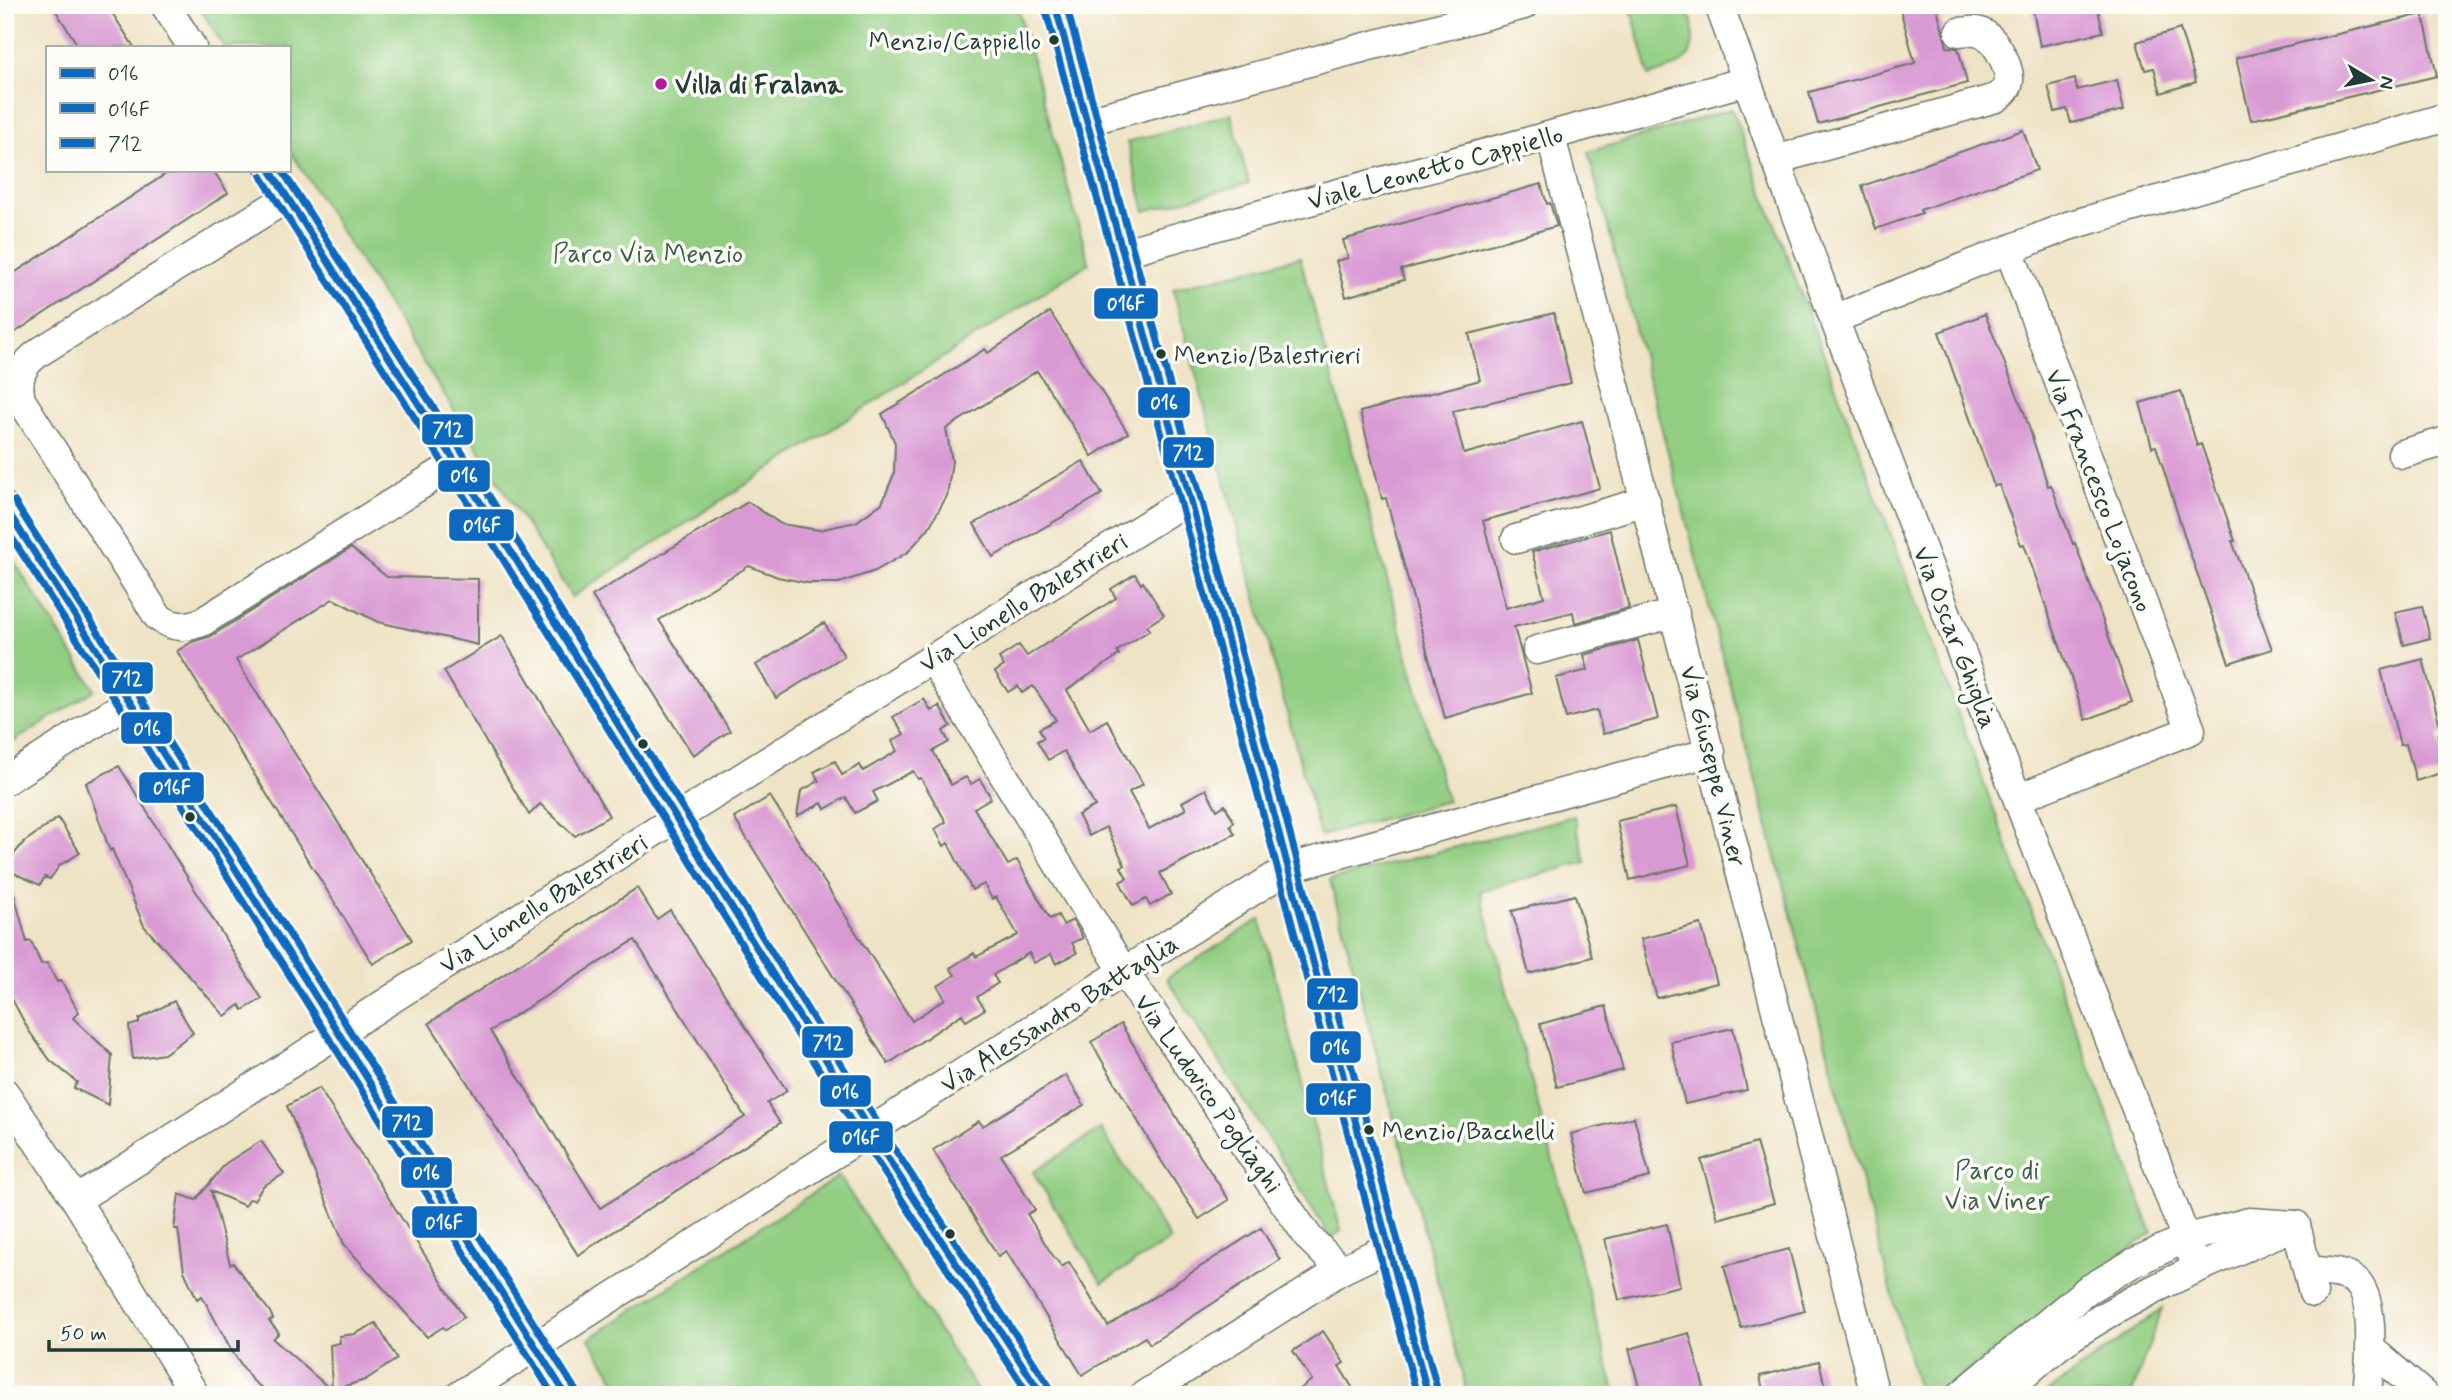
<svg xmlns="http://www.w3.org/2000/svg" width="2452" height="1400" font-family="Mynerve,sans-serif">
<style>
.green{fill:#92cd82;stroke:#58855b;stroke-width:2}
.building{fill:#d99ad4;fill-rule:evenodd}
.lines{fill:none;stroke-linecap:round;stroke-linejoin:round}
.minor-casing{stroke:#687767;stroke-width:31}
.minor{stroke:#fff;stroke-width:28}
.bus-1-casing{stroke:#fdfcf7;stroke-width:12}
.bus-2-casing{stroke:#fdfcf7;stroke-width:12}
.bus-3-casing{stroke:#fdfcf7;stroke-width:12}
.bus-1{stroke:#0c69bf;stroke-width:7}
.bus-2{stroke:#0c69bf;stroke-width:7}
.bus-3{stroke:#0c69bf;stroke-width:7}
.bus-dot{fill:#1f3d34;stroke:#fdfcf7;stroke-width:2.5}
.poi-dot{fill:#b5179e;stroke:#fdfcf7;stroke-width:2.5}
.labels{text-anchor:middle;stroke-width:7;stroke-linejoin:round;paint-order:stroke}
.bus-label{font-size:24px;fill:#1f3d34;stroke:#fdfcf7;text-anchor:start}
.poi-label{font-size:26px;font-weight:bold;fill:#1f3d34;stroke:#fdfcf7;text-anchor:start}
.street-label{font-size:26px;fill:#1f3d34;stroke:#fdfcf7}
.park-label{font-size:26px;fill:#3c6148;stroke:#fdfcf7}
.line-badge{stroke:#fdfcf7;stroke-width:2.5}
.badge-label{font-size:19px;text-anchor:middle;font-weight:bold;fill:#fff}
</style>
<rect width="100%" height="100%" fill="#fdfcf7"/>
<filter id="ink" filterUnits="userSpaceOnUse"><feTurbulence type="fractalNoise" baseFrequency=".0143" numOctaves="2"/><feDisplacementMap in="SourceGraphic" scale="14" xChannelSelector="R" yChannelSelector="G"/><feConvolveMatrix kernelMatrix="1 2 1 2 8 2 1 2 1" color-interpolation-filters="sRGB"/></filter>
<filter id="wash" filterUnits="userSpaceOnUse"><feTurbulence type="fractalNoise" baseFrequency=".00686" numOctaves="4" result="noise"/><feDisplacementMap in="SourceGraphic" scale="28" xChannelSelector="R" yChannelSelector="G"/><feGaussianBlur stdDeviation="1.57" result="paint"/><feColorMatrix in="noise" values="0 0 0 0 0 0 0 0 0 0 0 0 0 0 0 0 0 1.4 0 .05"/><feComposite in="paint" operator="in"/></filter>
<g filter="url(#wash)">
<rect width="100%" height="100%" fill="#efe3c5"/>
<!-- green -->
<g class="green">
<path d="M198,5H1017L1089,263L572,597L289,149V47H224Z"/>
<path d="M1641,5H1678L1692,20C1696,62 1687,63 1649,76L1631,8Z"/>
<path d="M1732,109L2152,1233L1935,1395H1919L1588,152Z"/>
<path d="M1231,114L1249,183L1145,211L1127,142Z"/>
<path d="M1300,257L1447,801L1320,836L1173,289Z"/>
<path d="M5,547L95,690L5,747Z"/>
<path d="M1574,816L1586,862L1480,891L1616,1395H1468L1330,880Z"/>
<path d="M1260,919L1341,1231L1331,1238L1167,978Z"/>
<path d="M1101,1129L1170,1240L1102,1283L1033,1172Z"/>
<path d="M839,1176L980,1395H625L589,1339Z"/>
<path d="M2162,1309L2131,1395H2044L2052,1389Z"/>
</g>
<g id="blocks">
<!-- building -->
<g class="building">
<path d="M52,5H107L134,47H79Z"/>
<path d="M1899,5H1936L1947,47L1958,48L1967,83L1818,124L1809,92L1915,63Z"/>
<path d="M2032,5H2097L2103,32L2040,46Z"/>
<path d="M2423,14L2437,76L2251,120L2236,58Z"/>
<path d="M2180,29L2196,82L2161,93L2154,68L2145,70L2137,42Z"/>
<path d="M2075,79L2077,90L2117,80L2124,110L2071,123L2067,109L2055,112L2048,86Z"/>
<path d="M2023,130L2037,170L1920,210L1922,213L1876,229L1862,186Z"/>
<path d="M172,170H213L228,193L5,339V279Z"/>
<path d="M1541,184L1547,204L1550,203L1557,226L1401,270L1404,280L1346,297L1336,261L1348,258L1343,240Z"/>
<path d="M1050,312L1128,433L1092,456L1037,371L946,429L952,461L947,496L928,529L908,552L875,571L839,583H808L778,577L749,566L659,620L730,731L693,755L592,596L748,502L781,524L819,530L856,522L882,503L894,474L895,443L882,414L985,349L988,353Z"/>
<path d="M1554,313L1571,383L1453,411L1464,454L1582,421L1600,488L1483,521L1506,608L1544,597L1532,552L1610,530L1629,608L1575,623L1573,612L1514,627L1532,693L1445,718L1386,498L1382,499L1360,412L1480,380L1469,334Z"/>
<path d="M1985,314L2024,412L2048,486L2051,485L2073,544L2075,543L2132,702L2086,720L2024,544L2021,545L1999,485L1994,486L1939,332Z"/>
<path d="M2181,391L2197,446L2201,444L2235,541H2232L2272,649L2229,663L2191,556L2156,446L2152,447L2140,403Z"/>
<path d="M1083,461L1102,494L993,557L974,524Z"/>
<path d="M351,548L387,577L478,579V645L378,622L333,599L236,660L412,940L373,964L177,651L192,642L211,636Z"/>
<path d="M1135,574L1141,584L1143,582L1164,615L1147,626L1150,630L1117,651L1119,655L1067,690L1090,730L1107,720L1143,784L1129,792L1149,829L1186,809L1182,802L1206,789L1217,810L1225,805L1234,822L1230,825L1235,834L1160,873L1171,894L1150,906L1146,899L1133,906L1120,882L1127,878L1121,867L1125,865L1106,827L1089,836L1078,815L1095,806L1064,751L1048,760L1037,741L1044,738L1039,729L1056,720L1033,686L1022,693L1018,686L1008,692L995,672L1004,666L999,658L1019,645L1027,656L1116,598L1111,589Z"/>
<path d="M2422,606L2430,638L2404,645L2395,612Z"/>
<path d="M824,623L844,656L776,698L756,665Z"/>
<path d="M502,636L609,816L575,836L540,804L529,815L444,671Z"/>
<path d="M1638,640L1658,719L1603,734L1597,710L1566,718L1556,678L1588,670L1584,655Z"/>
<path d="M2423,659L2442,734L2438,735L2447,771L2416,781L2406,744L2400,745L2381,670Z"/>
<path d="M924,699L931,711L939,706L951,726L943,731L949,742L933,751L951,785L966,777L971,784L980,779L991,798L974,808L1008,865L1017,860L1050,919L1058,915L1063,925L1073,920L1083,938L1072,943L1077,953L1056,964L1051,954L1034,963L1029,953L993,975L998,983L977,997L985,1009L966,1021L962,1014L888,1064L734,818L770,796L912,1021L945,999L938,986L955,975L950,968L974,953L976,957L1018,935L996,897L992,899L984,884L972,890L948,843L944,846L935,829L946,822L921,778L918,779L913,771L873,792L878,801L855,813L846,797L825,809L822,803L797,816L801,791L819,781L814,772L835,761L842,775L860,765L863,771L897,751L892,741L904,734L893,717Z"/>
<path d="M119,766L262,999L243,1010L240,1005L225,1016L144,926L112,849L110,851L86,783Z"/>
<path d="M1676,807L1690,865L1630,880L1617,821Z"/>
<path d="M58,818L80,853L60,865L50,879L45,877L40,885L5,869V865L24,842Z"/>
<path d="M5,887H12L27,942L31,941L41,964L47,963L57,982L61,981L79,1012L73,1018L112,1055L108,1105L74,1088L77,1082L50,1060L29,1031L5,986Z"/>
<path d="M637,888L657,919L670,910L787,1091L767,1103L780,1123L578,1255L429,1023ZM635,940L745,1117L600,1208L490,1031Z"/>
<path d="M1575,895L1592,957L1529,974L1512,911Z"/>
<path d="M1701,924L1717,983L1657,998L1641,939Z"/>
<path d="M174,1001L193,1033L164,1054L133,1059L129,1026L139,1023V1019Z"/>
<path d="M1606,1006L1623,1070L1557,1087L1540,1024Z"/>
<path d="M1121,1024L1198,1153L1229,1200L1199,1219L1162,1162L1091,1042Z"/>
<path d="M1733,1028L1747,1090L1685,1104L1671,1042Z"/>
<path d="M1066,1075L1084,1105L1001,1155L1035,1210L1027,1214L1051,1253L1062,1267L1069,1262L1108,1326L1261,1228L1280,1260L1150,1344L1145,1337L1082,1375L1006,1251L998,1256L933,1150L979,1121L983,1126Z"/>
<path d="M319,1088L464,1317L446,1330L443,1327L427,1337L344,1244L287,1106Z"/>
<path d="M1634,1117L1650,1177L1586,1193L1571,1134Z"/>
<path d="M261,1141L284,1174L263,1186L254,1200L249,1199L245,1206L211,1191L230,1264L233,1263L270,1312L273,1319L269,1321L279,1333L273,1339L337,1395H270L251,1379L232,1351L202,1296L197,1299L184,1271L178,1229H174L179,1194L196,1200L226,1163Z"/>
<path d="M1756,1143L1774,1203L1718,1219L1701,1160Z"/>
<path d="M1667,1224L1680,1286L1619,1300L1605,1239Z"/>
<path d="M1789,1249L1805,1311L1741,1328L1724,1266Z"/>
<path d="M376,1323L397,1359L365,1380L332,1390L330,1345L340,1343L339,1336L355,1334Z"/>
<path d="M1323,1331L1344,1363L1339,1366L1357,1395H1291L1312,1380L1293,1351Z"/>
<path d="M1689,1333L1706,1395H1641L1629,1349Z"/>
<path d="M1819,1361L1827,1395H1764L1760,1376Z"/>
</g>
</g>
</g>
<g filter="url(#ink)">
<use href="#blocks" fill-opacity="0" stroke="#687767" stroke-width="2"/>
<g class="lines">
<defs>
<g id="minor">
<path d="M165,5L192,47"/>
<path d="M1055,5L1190,498L1428,1395"/>
<path d="M1719,5L1834,319L2197,1268"/>
<path d="M1087,121L1524,5"/>
<path d="M1551,137L1875,1395"/>
<path d="M1775,160L1996,98C2002,94 2008,90 2009,81C2010,65 1993,33 1976,31C1971,30 1964,32 1959,32"/>
<path d="M270,170L456,463L870,1131L1042,1395"/>
<path d="M287,198L41,351C22,364 16,377 21,400L158,617C173,628 185,628 202,622L456,463"/>
<path d="M2009,250L2191,730L2018,798"/>
<path d="M1124,252C1331,194 1539,140 1746,81"/>
<path d="M1834,319L2068,226L2447,117"/>
<path d="M2402,454L2447,441"/>
<path d="M5,507L157,744L566,1395"/>
<path d="M1516,539L1646,501"/>
<path d="M1537,650L1675,613"/>
<path d="M932,658L1124,972L1309,1238L1341,1270"/>
<path d="M5,781L130,701"/>
<path d="M5,1093L76,1200L195,1395"/>
<path d="M76,1200L643,839L1190,498"/>
<path d="M2296,1225L2313,1293"/>
<path d="M2308,1270C2322,1272 2338,1271 2351,1278C2379,1292 2369,1368 2367,1395"/>
<path d="M2371,1349L2424,1395"/>
<path d="M460,1395L870,1131L1289,868L1711,752"/>
<path d="M1144,1395L1341,1270L1389,1247"/>
<path d="M1961,1395L2087,1290L2133,1263L2184,1239L2249,1222L2296,1225"/>
<path d="M2002,1395C2022,1377 2042,1358 2064,1342C2133,1294 2213,1261 2290,1228"/>
</g>
</defs>
<!-- minor casing -->
<use href="#minor" class="minor-casing"/>
<!-- minor -->
<use href="#minor" class="minor"/>
<defs>
<g id="bus-1">
<path d="M1055,5L1190,498L1428,1395"/>
<path d="M270,170L456,463L870,1131L1042,1395"/>
<path d="M5,507L157,744L566,1395"/>
</g>
<g id="bus-2">
<path d="M1045,8L1180,501L1417,1395"/>
<path d="M261,176L447,469L861,1137L1029,1395"/>
<path d="M5,527L148,750L553,1395"/>
</g>
<g id="bus-3">
<path d="M1066,5L1200,495L1438,1392"/>
<path d="M282,170L465,457L879,1125L1051,1389"/>
<path d="M14,501L166,738L575,1389"/>
</g>
</defs>
<!-- bus-1 casing -->
<use href="#bus-1" class="bus-1-casing"/>
<!-- bus-2 casing -->
<use href="#bus-2" class="bus-2-casing"/>
<!-- bus-3 casing -->
<use href="#bus-3" class="bus-3-casing"/>
<!-- bus-1 -->
<use href="#bus-1" class="bus-1"/>
<!-- bus-2 -->
<use href="#bus-2" class="bus-2"/>
<!-- bus-3 -->
<use href="#bus-3" class="bus-3"/>
</g>
</g>
<!-- markers -->
<g class="bus-dot">
<circle cx="1054" cy="40" r="6"/>
<circle cx="1161" cy="354" r="6"/>
<circle cx="643" cy="744" r="6"/>
<circle cx="190" cy="817" r="6"/>
<circle cx="1369" cy="1130" r="6"/>
<circle cx="950" cy="1234" r="6"/>
</g>
<circle class="poi-dot" cx="661" cy="84" r="7"/>
<g class="labels">
<!-- bus labels -->
<g class="bus-label">
<text x="1041" y="49" text-anchor="end">Menzio/Cappiello</text>
<text x="1174" y="363">Menzio/Balestrieri</text>
<text x="1382" y="1139">Menzio/Bacchelli</text>
</g>
<!-- poi labels -->
<g class="poi-label">
<text x="675" y="93">Villa di Fralana</text>
</g>
<!-- street labels -->
<g class="street-label">
<text transform="translate(1435 167) rotate(-15)" y="9">Viale Leonetto Cappiello</text>
<text transform="translate(2100 490) rotate(69)" y="9">Via Francesco Lojacono</text>
<text transform="translate(1023 602) rotate(-32)" y="9">Via Lionello Balestrieri</text>
<text transform="translate(1956 637) rotate(69)" y="9">Via Oscar Ghiglia</text>
<text transform="translate(1714 766) rotate(76)" y="9">Via Giuseppe Viner</text>
<text transform="translate(543 903) rotate(-32)" y="9">Via Lionello Balestrieri</text>
<text transform="translate(1059 1013) rotate(-32)" y="9">Via Alessandro Battaglia</text>
<text transform="translate(1209 1093) rotate(55)" y="9">Via Ludovico Pogliaghi</text>
</g>
<!-- park labels -->
<g class="park-label">
<text x="648" y="262">Parco Via Menzio</text>
<text x="1997" y="1179">Parco di<tspan x="1997" dy="30">Via Viner</tspan></text>
</g>
</g>
<g class="line-badge">
<rect x="1093" y="287" width="66" height="33" rx="7" fill="#0c69bf"/>
<rect x="1137" y="386" width="54" height="33" rx="7" fill="#0c69bf"/>
<rect x="421" y="413" width="53" height="33" rx="7" fill="#0c69bf"/>
<rect x="1162" y="436" width="53" height="33" rx="7" fill="#0c69bf"/>
<rect x="437" y="459" width="54" height="34" rx="7" fill="#0c69bf"/>
<rect x="448" y="508" width="67" height="34" rx="7" fill="#0c69bf"/>
<rect x="101" y="661" width="53" height="34" rx="7" fill="#0c69bf"/>
<rect x="120" y="711" width="53" height="34" rx="7" fill="#0c69bf"/>
<rect x="138" y="771" width="67" height="33" rx="7" fill="#0c69bf"/>
<rect x="1306" y="977" width="53" height="34" rx="7" fill="#0c69bf"/>
<rect x="801" y="1025" width="53" height="34" rx="7" fill="#0c69bf"/>
<rect x="1309" y="1030" width="53" height="34" rx="7" fill="#0c69bf"/>
<rect x="819" y="1074" width="53" height="34" rx="7" fill="#0c69bf"/>
<rect x="1305" y="1082" width="67" height="34" rx="7" fill="#0c69bf"/>
<rect x="381" y="1105" width="53" height="34" rx="7" fill="#0c69bf"/>
<rect x="828" y="1120" width="66" height="34" rx="7" fill="#0c69bf"/>
<rect x="400" y="1156" width="53" height="33" rx="7" fill="#0c69bf"/>
<rect x="411" y="1205" width="67" height="34" rx="7" fill="#0c69bf"/>
</g>
<g class="badge-label">
<text x="1126" y="310">016F</text>
<text x="1164" y="409">016</text>
<text x="448" y="436">712</text>
<text x="1188" y="459">712</text>
<text x="464" y="482">016</text>
<text x="482" y="532">016F</text>
<text x="127" y="685">712</text>
<text x="147" y="735">016</text>
<text x="172" y="794">016F</text>
<text x="1332" y="1001">712</text>
<text x="828" y="1049">712</text>
<text x="1336" y="1054">016</text>
<text x="845" y="1098">016</text>
<text x="1338" y="1105">016F</text>
<text x="407" y="1129">712</text>
<text x="861" y="1144">016F</text>
<text x="426" y="1179">016</text>
<text x="444" y="1229">016F</text>
</g>
<!-- margin -->
<rect width="2452" height="1400" fill="none" stroke="#fdfcf7" stroke-width="28"/>
<!-- legend -->
<rect x="46" y="46" width="245" height="126" fill="#fdfcf7" stroke="#a4b0a9" stroke-width="2"/>
<rect x="60" y="68" width="35" height="10" fill="#0c69bf" stroke="#a4b0a9" stroke-width="2"/>
<text x="108" y="80" font-size="21" fill="#1f3d34">016</text>
<rect x="60" y="103" width="35" height="10" fill="#0c69bf" stroke="#a4b0a9" stroke-width="2"/>
<text x="108" y="116" font-size="21" fill="#1f3d34">016F</text>
<rect x="60" y="138" width="35" height="10" fill="#0c69bf" stroke="#a4b0a9" stroke-width="2"/>
<text x="108" y="150" font-size="21" fill="#1f3d34">712</text>
<!-- north arrow -->
<g transform="translate(2371 80) rotate(100)" stroke="#fdfcf7" stroke-width="5" paint-order="stroke">
<path d="M0-5L12 26L0 18L-12 26Z" fill="#1f3d34"/>
<text y="-10" font-size="19" font-weight="bold" text-anchor="middle" fill="#1f3d34">N</text>
</g>
<!-- scale -->
<path d="M49 1340v10h189v-10" fill="none" stroke="#1f3d34" stroke-width="3.5"/>
<text x="60" y="1340" font-size="21" fill="#1f3d34" stroke="#fdfcf7" stroke-width="5" paint-order="stroke">50 m</text>
</svg>
